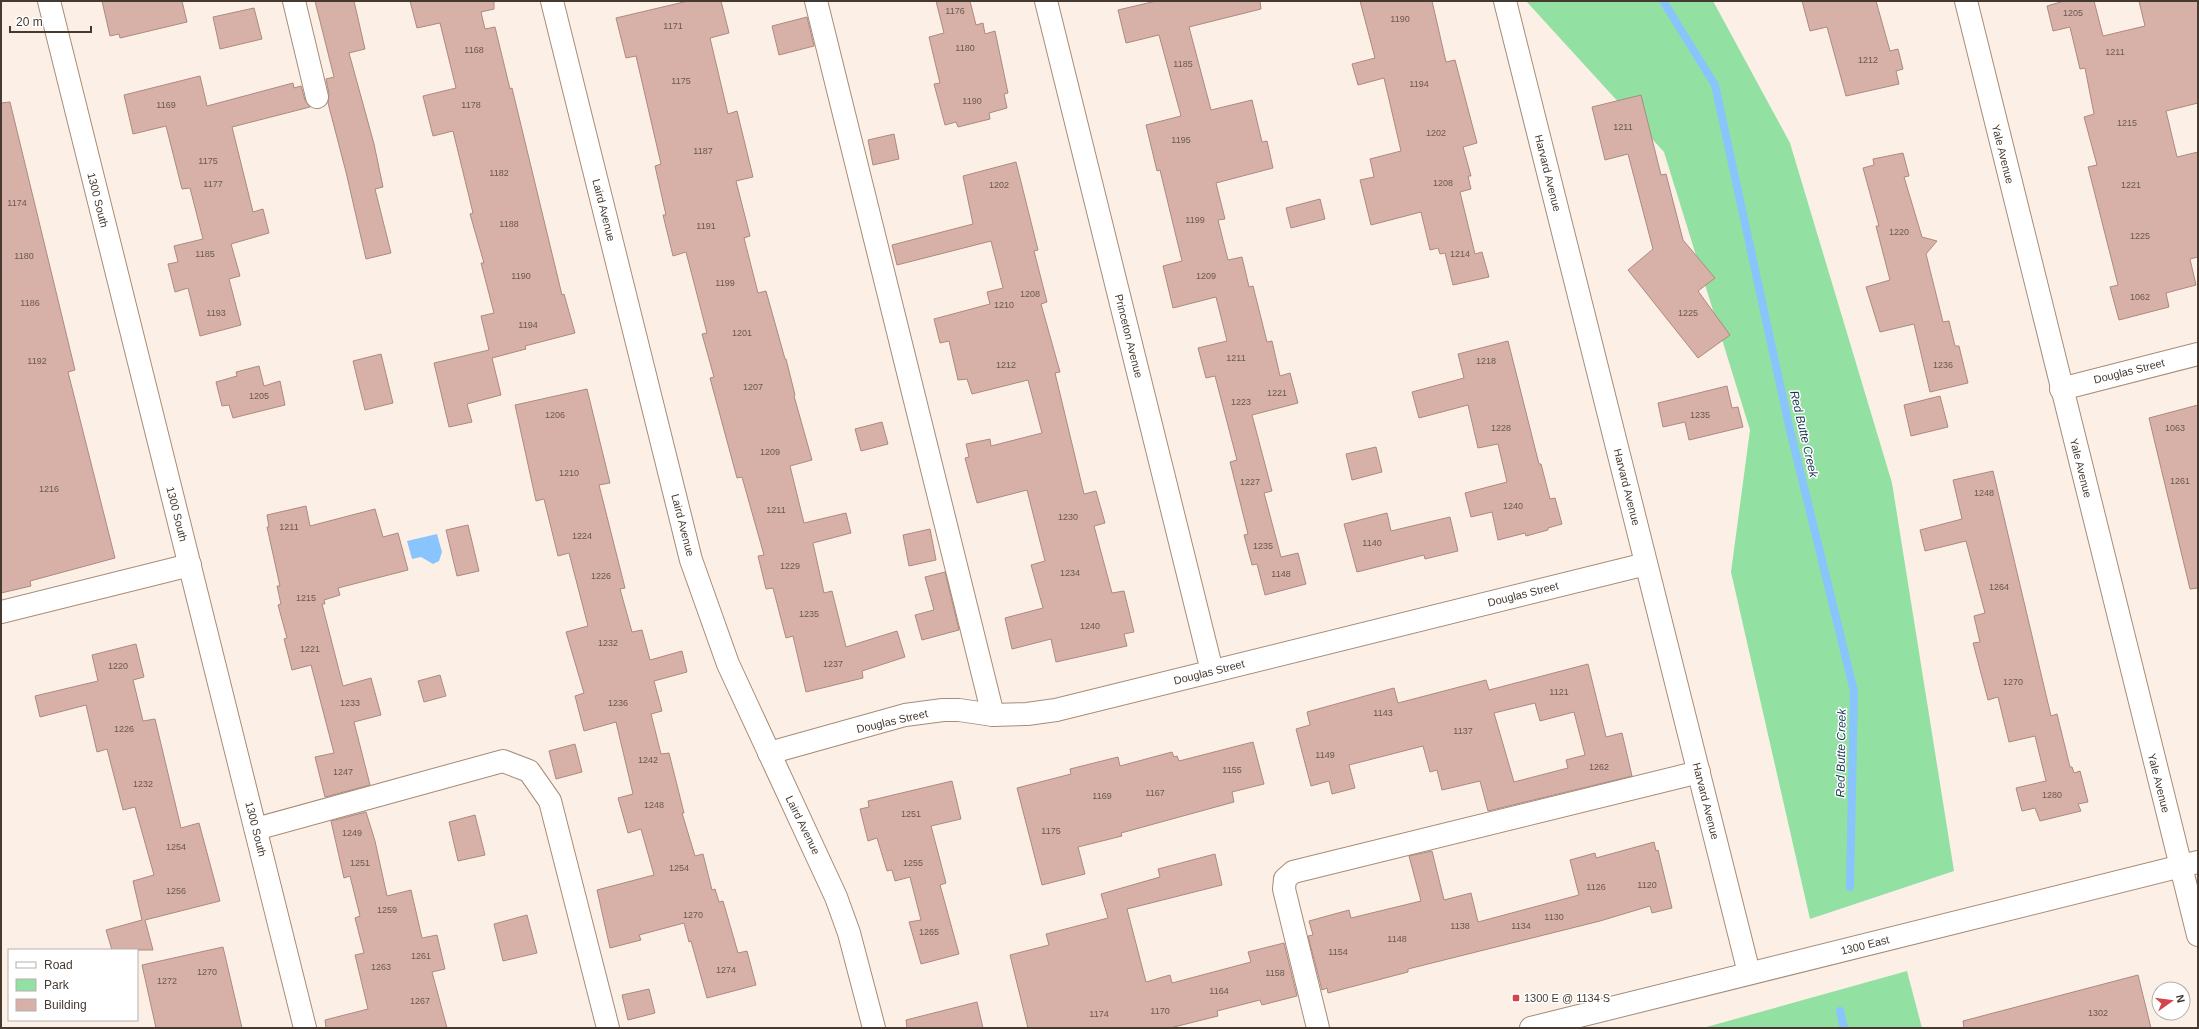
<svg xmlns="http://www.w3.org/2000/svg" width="2199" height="1029" font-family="Arial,sans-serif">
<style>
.green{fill:#92e0a2}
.water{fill:#89c4fd}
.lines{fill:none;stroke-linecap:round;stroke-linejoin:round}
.stream{stroke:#89c4fd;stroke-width:8}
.building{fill:#d7b1a7;stroke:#ad8980;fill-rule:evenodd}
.minor-casing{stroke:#a88c76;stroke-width:24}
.major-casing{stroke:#a88c76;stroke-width:24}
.minor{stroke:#fff;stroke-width:22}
.major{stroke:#fff;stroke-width:22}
.poi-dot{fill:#d4444c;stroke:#fff;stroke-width:1.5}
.labels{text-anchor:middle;stroke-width:3;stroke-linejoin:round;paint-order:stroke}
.number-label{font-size:9px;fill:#6a584e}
.street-label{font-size:11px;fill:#463a30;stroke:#fff}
.poi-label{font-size:11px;fill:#463a30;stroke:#fff;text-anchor:start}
.water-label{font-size:12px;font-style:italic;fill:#173753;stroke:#fff}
</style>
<rect width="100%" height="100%" fill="#fcf0e6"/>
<!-- green -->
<g class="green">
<path d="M1526,1H1713L1790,143L1892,483L1954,871L1810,919L1731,572L1750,430L1664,152Z"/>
<path d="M1907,971L1922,1028H1703Z"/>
</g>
<!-- water -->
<path class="water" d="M437,534L442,552L439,561L433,564L421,557L412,559L407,541Z"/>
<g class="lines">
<!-- stream -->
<g class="stream">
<path d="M1663,1L1715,85L1789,426L1854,691L1850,887"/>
<path d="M1840,1011L1844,1028"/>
</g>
</g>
<!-- building -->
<g class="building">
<path d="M102,1H182L187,22L120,38L119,34L110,36Z"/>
<path d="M315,1H354L365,49L349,53L374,144L383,187L375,189L391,253L366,259L346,172L328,103L329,94L326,79L334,77Z"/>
<path d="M410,1H494V9L481,12L485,29L495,27L510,89L512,88L562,295L564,294L575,333L525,346L526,349L492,358L501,395L467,404L472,422L449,427L434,363L489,350L481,316L494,313L481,263H484L470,214L473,213L453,131L433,136L423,96L456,88L440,23L417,28Z"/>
<path d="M688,1H721L729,33L710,38L728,114L737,111L753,177L736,181L750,236L744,238L758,293L766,291L785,359H786L795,395L794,396L812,460L790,466L804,523L846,513L851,533L813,543L824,593L832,591L846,647L897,631L905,657L862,671L863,678L806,692L793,636L786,638L773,588L766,589L758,556L764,555L742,477L737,478L710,378L714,377L702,334L707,333L686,252L673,256L663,215H666L655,166L661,164L636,56L626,58L616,18Z"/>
<path d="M936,1H970L976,25L983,23L985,34L995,31L1008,93L1004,94L1007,108L989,113L990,119L958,127L956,122L945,125L934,84L940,83L929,37L944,33Z"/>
<path d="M1156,1H1260L1261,9L1189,27L1211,110L1252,100L1262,142L1267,141L1273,168L1216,183L1225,219L1218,220L1228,260L1242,257L1249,287L1253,286L1267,342L1272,341L1280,376L1290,373L1298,403L1252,415L1272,491L1264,493L1281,557L1298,553L1306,584L1265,595L1257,564L1252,565L1244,535L1248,534L1230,462L1237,460L1215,376L1206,378L1198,348L1227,341L1216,297L1173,308L1163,266L1182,261L1160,170L1157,171L1146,125L1181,116L1159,35L1126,43L1118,10Z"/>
<path d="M1360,1H1432L1446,62L1455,60L1477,143L1463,147L1471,176H1468L1471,189L1460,192L1475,254L1482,252L1489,277L1453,285L1445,253L1440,254L1438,248L1430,250L1421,212L1371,225L1360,180L1374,177L1370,159L1401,151L1384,78L1358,85L1352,64L1375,58Z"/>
<path d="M1802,1H1876L1890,51L1898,49L1903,69L1896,71L1899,84L1846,96L1827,27L1810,31Z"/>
<path d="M2064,1H2094L2103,36L2145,26L2139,1H2198V103L2166,111L2177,157L2198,152V257L2190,259L2196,285L2166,293L2169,307L2119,320L2110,287L2118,285L2088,167L2097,165L2084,117L2094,114L2085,68L2080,69L2070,27L2053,31L2047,6Z"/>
<path d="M254,8L262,39L220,49L213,17Z"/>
<path d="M807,17L814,46L779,55L772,26Z"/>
<path d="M200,76L207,106L293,83L294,88L301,86L305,100L310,107L232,127L253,212L263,209L269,233L231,244L240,276L229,279L241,325L200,336L188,288L175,292L168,264L178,262L174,246L203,239L190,188L182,189L166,126L133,134L124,95Z"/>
<path d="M1641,95L1661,175L1666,174L1683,240L1715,278L1698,291L1730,335L1698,358L1628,270L1653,249L1628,154L1605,160L1592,107Z"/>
<path d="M10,102L75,370L68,372L115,558L30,581L31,586L1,593V103Z"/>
<path d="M894,134L899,159L873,165L868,140Z"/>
<path d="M1903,153L1909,176L1904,177L1922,237L1937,241L1926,254L1943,322L1949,321L1955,346H1959L1968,383L1930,392L1914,324L1880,332L1866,287L1890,280L1876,226H1879L1863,168L1874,165L1873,159Z"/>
<path d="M1016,162L1038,250L1034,251L1047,302L1041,304L1060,372L1055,373L1084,494L1096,491L1105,523L1094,526L1112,593L1124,591L1134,632L1124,634L1127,646L1056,662L1051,639L1012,649L1005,618L1043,608L1031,565L1045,561L1027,490L977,503L965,458L969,457L966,444L990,439L991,446L1042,433L1028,380L972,394L967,379L958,380L949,341L940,343L934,319L990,304L987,292L1003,288L991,241L897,265L892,245L973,224L963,176Z"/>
<path d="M1320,199L1325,219L1291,228L1286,208Z"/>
<path d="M1508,341L1539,464H1541L1550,499L1555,498L1562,524L1548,528V530L1526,536L1525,533L1498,540L1492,512L1471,517L1465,493L1507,482L1498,444L1478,448L1468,405L1419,418L1412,392L1464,378L1458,354Z"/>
<path d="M381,354L393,403L365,410L353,361Z"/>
<path d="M259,366L264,386L280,381L285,405L233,418L229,405L222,406L216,382L237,376L236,372Z"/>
<path d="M1727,386L1732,408L1738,407L1743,427L1689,440L1685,422L1663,427L1658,403Z"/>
<path d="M587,389L610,483L599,485L625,588L620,589L632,632L642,630L650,660L682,651L687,672L654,681L662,711L651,714L661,754L669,753L684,813H682L695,856L703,854L712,890L715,889L719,902L723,901L738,953L747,951L756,985L707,998L691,941L689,942L684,923L639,935L641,940L610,948L597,890L654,875L641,829L628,833L618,798L633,794L616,722L584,731L575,696L584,693L566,632L588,626L569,553L558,556L544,499L536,501L515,405Z"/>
<path d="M1940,396L1948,427L1911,436L1904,405Z"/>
<path d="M2198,405V588L2190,589L2149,418Z"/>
<path d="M882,422L888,444L861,451L855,429Z"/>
<path d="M1376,447L1382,472L1352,480L1346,454Z"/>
<path d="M1993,471L2051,716L2057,714L2070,767H2072L2074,773L2080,771L2088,802L2078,804L2081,811L2040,821L2035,808L2022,811L2016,788L2046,781L2035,736L2009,742L1998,697L1988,700L1973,643L1980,642L1974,616L1985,613L1966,541L1925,551L1920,530L1962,519L1953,480Z"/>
<path d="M306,506L310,526L375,509L383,537L398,533L408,570L338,588L340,595L324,600L325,604H322L343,686L371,678L381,715L354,722L370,785L325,797L315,757L334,753L311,665L292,670L284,639L287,638L278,605L281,604L277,586H280L267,527H269L267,515Z"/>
<path d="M1387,513L1391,531L1450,517L1458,551L1425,559L1424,555L1357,572L1344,524Z"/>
<path d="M468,525L479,571L457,576L446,530Z"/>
<path d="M930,529L936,560L909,566L903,535Z"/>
<path d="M945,572L959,630L922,640L915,615L934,610L925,577Z"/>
<path d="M136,644L144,677L133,680L143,721L155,719L181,828L199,823L220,901L145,920L153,950H112L106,930L142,920L133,881L154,875L135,807L123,810L107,749L97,752L86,705L40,717L35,696L98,681L92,655Z"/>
<path d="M1588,664L1606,737L1622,733L1632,776L1488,811L1480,781L1442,790L1437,770L1430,772L1423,746L1349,765L1355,788L1332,794L1329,781L1311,786L1296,729L1310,725L1307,712L1394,688L1398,703L1486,680L1489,690ZM1535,703L1540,721L1574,712L1585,755L1566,760L1568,768L1514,782L1494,713Z"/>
<path d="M440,675L446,696L424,702L418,681Z"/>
<path d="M1253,742L1264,784L1232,792L1234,802L1121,833L1122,836L1078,847L1085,874L1042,885L1017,788L1071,774L1070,769L1118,757L1120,766L1172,752L1174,757L1177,756L1179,761Z"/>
<path d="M575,744L582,772L556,779L549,751Z"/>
<path d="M952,781L961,819L931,826L946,883L940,885L959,954L921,964L909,922L921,920L910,877L895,881L892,870L887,871L877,838L868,841L860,809L869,807L868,801Z"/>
<path d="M366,812L375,841L387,896L411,890L422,938L437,935L445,969L432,972L447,1028H326L325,1020L368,1009L355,955L364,953L355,918L360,916L350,876L344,878L331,821Z"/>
<path d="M475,815L485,855L458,861L449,822Z"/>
<path d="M1654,842L1656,851L1658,850L1672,908L1652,913L1650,906L1600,921L1408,969V972L1328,993L1327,988L1322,990L1308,936L1313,935L1309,921L1349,910L1351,918L1421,901L1409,856L1432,851L1444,900L1471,893L1478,922L1579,895L1570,860L1595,853L1596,858Z"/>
<path d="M1215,854L1222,885L1127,909L1146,982L1170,975L1172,983L1251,962L1248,952L1284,943L1297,996L1262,1005L1260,1000L1217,1011L1218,1016L1170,1028H1028L1010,955L1049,945L1046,934L1108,918L1101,894L1160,877L1158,869Z"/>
<path d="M527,915L537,953L503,961L494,924Z"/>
<path d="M223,947L242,1028H156L142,965Z"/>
<path d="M2138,975L2151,1028H1964L1963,1021Z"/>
<path d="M649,989L655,1013L628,1020L622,995Z"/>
<path d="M977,1002L983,1028H907L906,1020Z"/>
</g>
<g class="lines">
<defs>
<g id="minor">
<path d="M49,1L305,1028"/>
<path d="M294,1L317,97"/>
<path d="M552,1L691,560L728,664L836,897L849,933L874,1028"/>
<path d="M816,1L993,715"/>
<path d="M1046,1L1212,671"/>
<path d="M1505,1L1749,973"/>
<path d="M1966,1L2198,935"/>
<path d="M2061,389L2198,354"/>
<path d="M1,612L190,565"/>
<path d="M769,753L905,715L943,710H959L993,715L1027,714L1056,710L1646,564"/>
<path d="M256,829L503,761L529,771L550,801L608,1028"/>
<path d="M1318,1028L1284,889L1285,879L1293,872L1699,772"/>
</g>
<path id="major" d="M1531,1028L2198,862"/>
</defs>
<!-- minor casing -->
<use href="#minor" class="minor-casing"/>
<!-- major casing -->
<use href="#major" class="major-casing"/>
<!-- minor -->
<use href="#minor" class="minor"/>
<!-- major -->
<use href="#major" class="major"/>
</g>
<!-- markers -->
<rect class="poi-dot" x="1512" y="994" width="8" height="8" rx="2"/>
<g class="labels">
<!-- number labels -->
<g class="number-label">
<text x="955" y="14">1176</text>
<text x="2073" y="16">1205</text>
<text x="1400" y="22">1190</text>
<text x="673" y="29">1171</text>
<text x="965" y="51">1180</text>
<text x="474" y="53">1168</text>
<text x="2115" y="55">1211</text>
<text x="1868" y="63">1212</text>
<text x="1183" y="67">1185</text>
<text x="681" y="84">1175</text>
<text x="1419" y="87">1194</text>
<text x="972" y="104">1190</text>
<text x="166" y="108">1169</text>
<text x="471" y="108">1178</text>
<text x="2127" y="126">1215</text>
<text x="1623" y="130">1211</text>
<text x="1436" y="136">1202</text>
<text x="1181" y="143">1195</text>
<text x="703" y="154">1187</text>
<text x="208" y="164">1175</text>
<text x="499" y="176">1182</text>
<text x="1443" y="186">1208</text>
<text x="213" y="187">1177</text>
<text x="999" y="188">1202</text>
<text x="2131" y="188">1221</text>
<text x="17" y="206">1174</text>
<text x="1195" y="223">1199</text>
<text x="509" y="227">1188</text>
<text x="706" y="229">1191</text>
<text x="1899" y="235">1220</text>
<text x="2140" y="239">1225</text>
<text x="205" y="257">1185</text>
<text x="1460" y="257">1214</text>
<text x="24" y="259">1180</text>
<text x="521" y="279">1190</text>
<text x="1206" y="279">1209</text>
<text x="725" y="286">1199</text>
<text x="1030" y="297">1208</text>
<text x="2140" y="300">1062</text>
<text x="30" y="306">1186</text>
<text x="1004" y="308">1210</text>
<text x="216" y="316">1193</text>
<text x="1688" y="316">1225</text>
<text x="528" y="328">1194</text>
<text x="742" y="336">1201</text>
<text x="1236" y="361">1211</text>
<text x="37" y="364">1192</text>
<text x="1486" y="364">1218</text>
<text x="1006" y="368">1212</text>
<text x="1943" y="368">1236</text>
<text x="753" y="390">1207</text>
<text x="1277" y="396">1221</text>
<text x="259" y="399">1205</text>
<text x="1241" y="405">1223</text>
<text x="555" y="418">1206</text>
<text x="1700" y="418">1235</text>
<text x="1501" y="431">1228</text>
<text x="2175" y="431">1063</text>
<text x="770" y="455">1209</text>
<text x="569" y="476">1210</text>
<text x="2180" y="484">1261</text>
<text x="1250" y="485">1227</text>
<text x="49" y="492">1216</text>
<text x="1984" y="496">1248</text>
<text x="1513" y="509">1240</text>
<text x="776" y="513">1211</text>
<text x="1068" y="520">1230</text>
<text x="289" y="530">1211</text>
<text x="582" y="539">1224</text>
<text x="1372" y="546">1140</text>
<text x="1263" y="549">1235</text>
<text x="790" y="569">1229</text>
<text x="1070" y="576">1234</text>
<text x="1281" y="577">1148</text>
<text x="601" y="579">1226</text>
<text x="1999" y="590">1264</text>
<text x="306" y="601">1215</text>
<text x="809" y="617">1235</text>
<text x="1090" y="629">1240</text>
<text x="608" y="646">1232</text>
<text x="310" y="652">1221</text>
<text x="833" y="667">1237</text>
<text x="118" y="669">1220</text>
<text x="2013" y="685">1270</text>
<text x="1559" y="695">1121</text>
<text x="350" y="706">1233</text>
<text x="618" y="706">1236</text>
<text x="1383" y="716">1143</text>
<text x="124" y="732">1226</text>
<text x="1463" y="734">1137</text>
<text x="1325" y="758">1149</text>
<text x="648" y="763">1242</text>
<text x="1599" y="770">1262</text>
<text x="1232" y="773">1155</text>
<text x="343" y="775">1247</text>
<text x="143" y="787">1232</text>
<text x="1155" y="796">1167</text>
<text x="2052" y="798">1280</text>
<text x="1102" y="799">1169</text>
<text x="654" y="808">1248</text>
<text x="911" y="817">1251</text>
<text x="1051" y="834">1175</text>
<text x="352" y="836">1249</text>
<text x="176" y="850">1254</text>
<text x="360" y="866">1251</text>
<text x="913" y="866">1255</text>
<text x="679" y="871">1254</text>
<text x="1647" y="888">1120</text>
<text x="1596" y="890">1126</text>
<text x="176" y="894">1256</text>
<text x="387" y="913">1259</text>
<text x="693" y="918">1270</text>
<text x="1554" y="920">1130</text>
<text x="1460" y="929">1138</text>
<text x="1521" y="929">1134</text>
<text x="929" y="935">1265</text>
<text x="1397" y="942">1148</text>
<text x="1338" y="955">1154</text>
<text x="421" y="959">1261</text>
<text x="381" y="970">1263</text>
<text x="726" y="973">1274</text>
<text x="207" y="975">1270</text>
<text x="1275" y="976">1158</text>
<text x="167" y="984">1272</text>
<text x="1219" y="994">1164</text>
<text x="420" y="1004">1267</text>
<text x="1160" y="1014">1170</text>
<text x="2098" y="1016">1302</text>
<text x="1099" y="1017">1174</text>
</g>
<!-- street labels -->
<g class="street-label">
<text transform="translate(2003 154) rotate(76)" y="4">Yale Avenue</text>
<text transform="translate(1548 173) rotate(76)" y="4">Harvard Avenue</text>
<text transform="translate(98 200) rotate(76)" y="4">1300 South</text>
<text transform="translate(604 210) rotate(76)" y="4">Laird Avenue</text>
<text transform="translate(1129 336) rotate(76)" y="4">Princeton Avenue</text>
<text transform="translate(2129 371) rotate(-14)" y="4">Douglas Street</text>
<text transform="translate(2081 468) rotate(76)" y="4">Yale Avenue</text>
<text transform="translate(1627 487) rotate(76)" y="4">Harvard Avenue</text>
<text transform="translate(177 514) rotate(76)" y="4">1300 South</text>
<text transform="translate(683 525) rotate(76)" y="4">Laird Avenue</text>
<text transform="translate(1523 594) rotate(-14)" y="4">Douglas Street</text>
<text transform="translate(1209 672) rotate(-14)" y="4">Douglas Street</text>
<text transform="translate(892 721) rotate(-13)" y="4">Douglas Street</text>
<text transform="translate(2159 783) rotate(76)" y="4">Yale Avenue</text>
<text transform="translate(1706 801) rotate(76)" y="4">Harvard Avenue</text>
<text transform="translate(803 825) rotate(64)" y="4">Laird Avenue</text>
<text transform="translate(256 829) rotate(76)" y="4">1300 South</text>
<text transform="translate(1865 945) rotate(-14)" y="4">1300 East</text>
</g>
<!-- poi labels -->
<g class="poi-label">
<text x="1524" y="1002">1300 E @ 1134 S</text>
</g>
<!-- water labels -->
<g class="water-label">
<text transform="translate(1804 434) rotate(77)" y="4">Red Butte Creek</text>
<text transform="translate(1841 753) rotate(-89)" y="4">Red Butte Creek</text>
</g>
</g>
<!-- border -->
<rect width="2199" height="1029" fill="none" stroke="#463a30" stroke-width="4"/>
<!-- legend -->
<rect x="8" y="949" width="130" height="72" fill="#ffffff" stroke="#b5b0ac"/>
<rect x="16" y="962" width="20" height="6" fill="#ffffff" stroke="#b5b0ac"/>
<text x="44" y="969" font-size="12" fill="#463a30">Road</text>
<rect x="16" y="979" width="20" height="12" fill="#92e0a2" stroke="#b5b0ac"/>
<text x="44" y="989" font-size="12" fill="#463a30">Park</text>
<rect x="16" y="999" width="20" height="12" fill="#d7b1a7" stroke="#b5b0ac"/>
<text x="44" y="1009" font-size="12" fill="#463a30">Building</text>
<!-- north arrow -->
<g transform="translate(2171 1001) rotate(76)"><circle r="19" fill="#ffffff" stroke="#b5b0ac"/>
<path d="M0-3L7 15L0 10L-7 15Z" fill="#d4444c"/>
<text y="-6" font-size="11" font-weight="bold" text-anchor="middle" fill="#463a30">N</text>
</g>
<!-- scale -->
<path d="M10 26v6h81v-6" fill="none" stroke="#463a30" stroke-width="2"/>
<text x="16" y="26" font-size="12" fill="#463a30" stroke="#ffffff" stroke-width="3" paint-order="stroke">20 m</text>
</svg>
